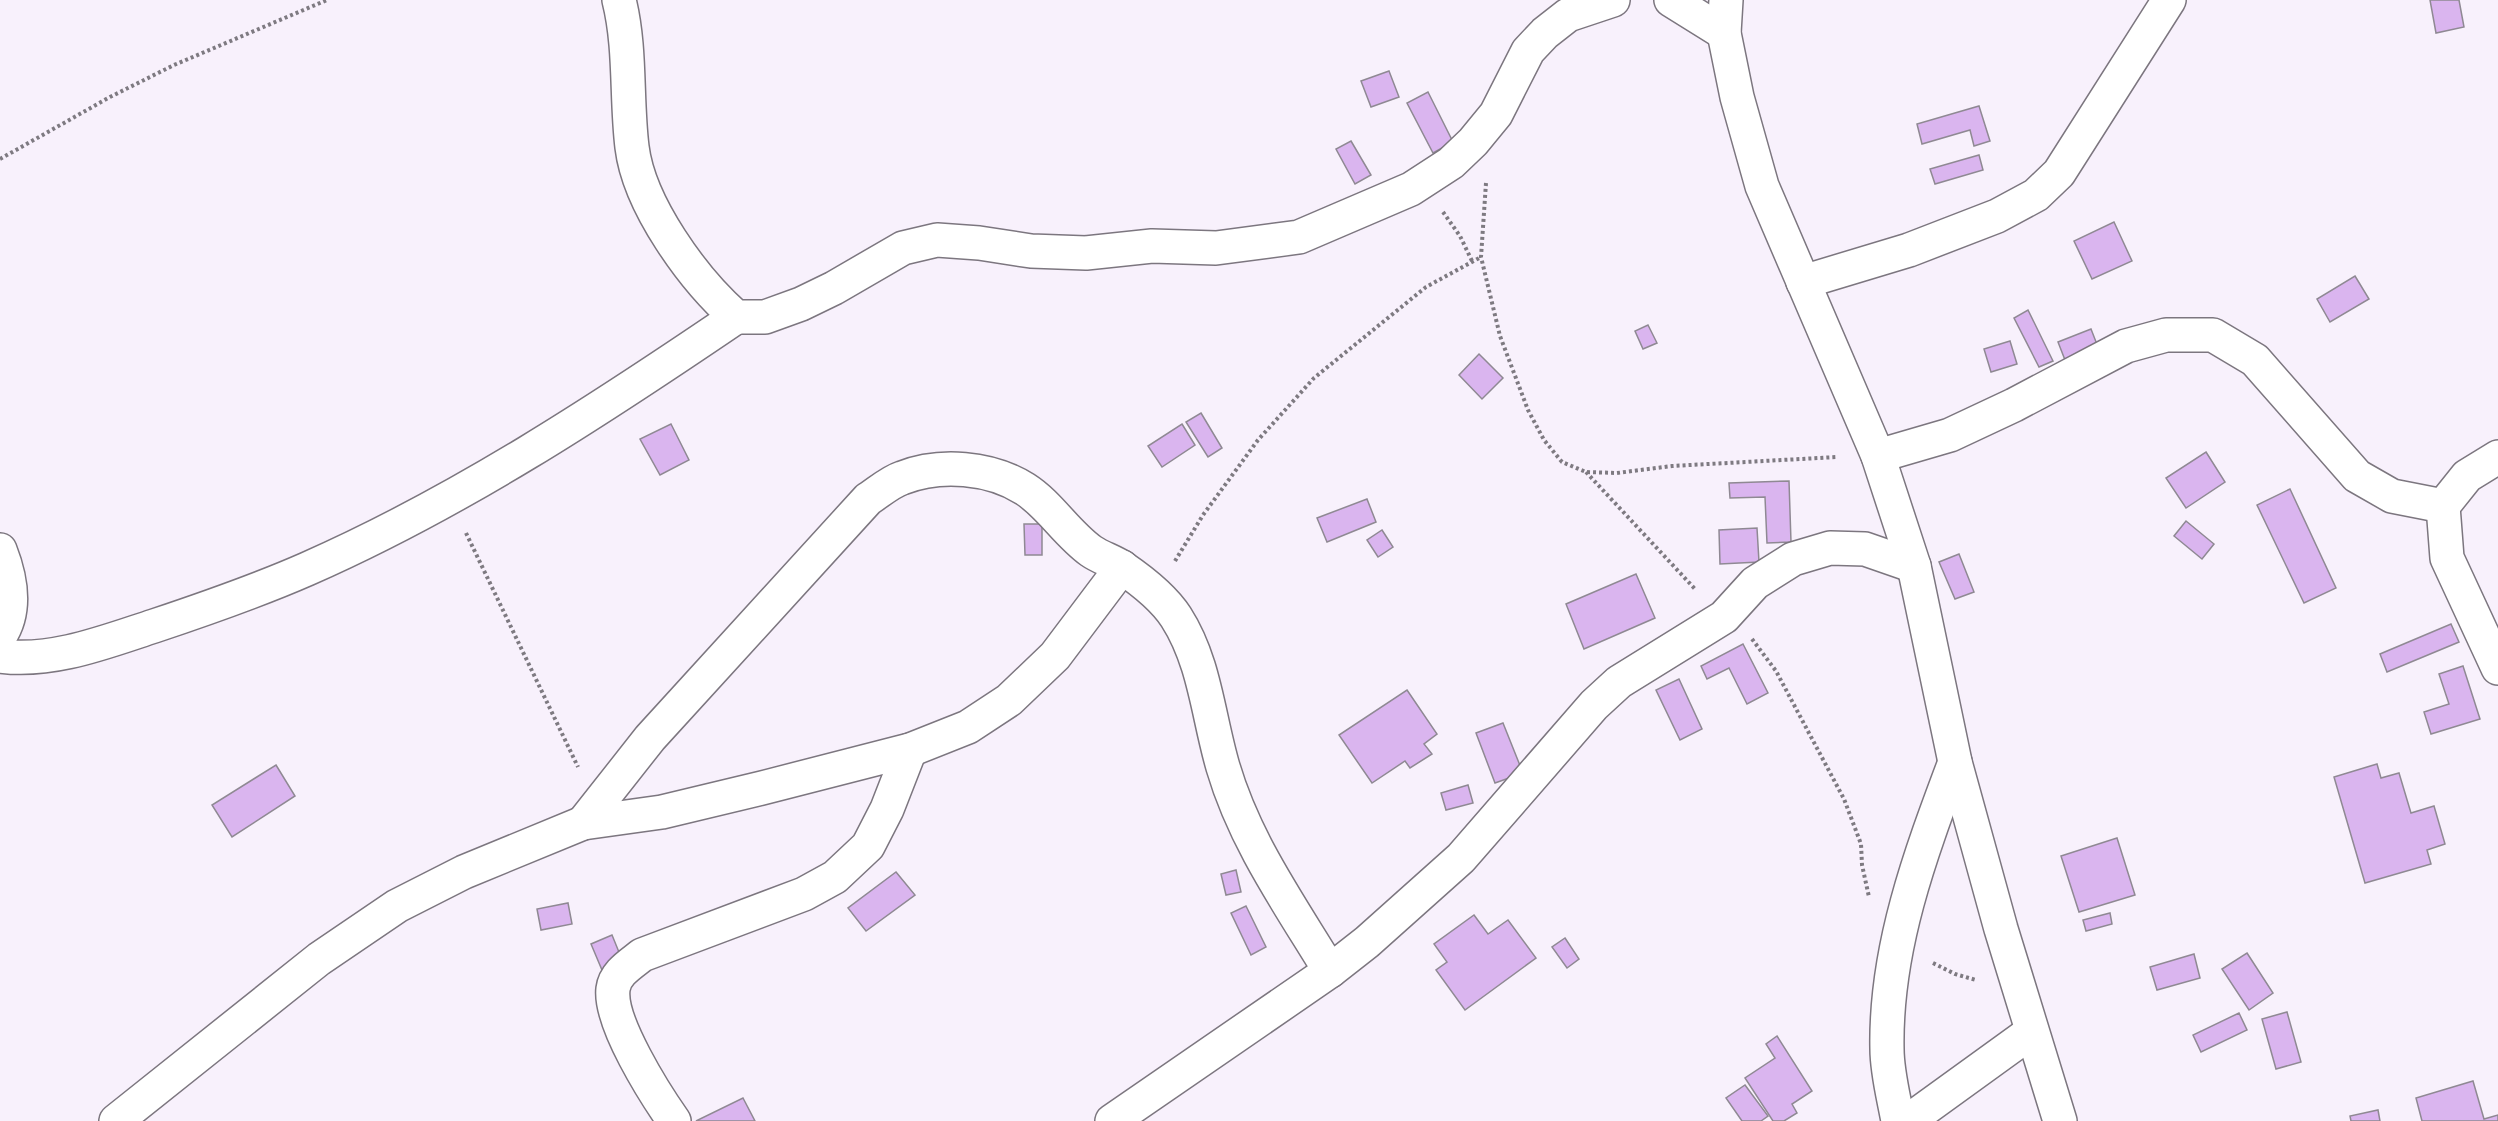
<svg xmlns="http://www.w3.org/2000/svg" width="2498" height="1121" font-family="Roboto,sans-serif">
<style>
.building{fill:#dab5ef;stroke:#8f8993;stroke-width:1.5}
.lines{fill:none;stroke-linecap:round;stroke-linejoin:round}
.street-casing{stroke:#7c767f;stroke-width:36}
.path{stroke:#7e7a81;stroke-width:4;stroke-dasharray:3 3;stroke-linecap:butt}
.street{stroke:#fff;stroke-width:33}
</style>
<rect width="100%" height="100%" fill="#f8f1fc"/>
<!-- building -->
<g class="building">
<path d="M2430,0H2459L2464,27L2436,33Z"/>
<path d="M1389,71L1399,97L1371,107L1361,81Z"/>
<path d="M1428,92L1453,142L1433,153L1407,103Z"/>
<path d="M1979,106L1990,141L1974,146L1970,130L1922,144L1917,124Z"/>
<path d="M1351,141L1371,175L1355,184L1336,149Z"/>
<path d="M1979,155L1983,170L1935,184L1930,169Z"/>
<path d="M2114,222L2132,261L2092,279L2074,241Z"/>
<path d="M2355,276L2369,299L2330,322L2317,299Z"/>
<path d="M2028,310L2053,361L2039,367L2014,318Z"/>
<path d="M1648,325L1657,343L1643,349L1635,331Z"/>
<path d="M2091,329L2098,347L2065,360L2058,342Z"/>
<path d="M2010,341L2017,364L1991,372L1984,349Z"/>
<path d="M1479,354L1503,378L1482,399L1459,375Z"/>
<path d="M1201,413L1222,448L1208,457L1186,422Z"/>
<path d="M671,424L689,460L660,475L640,439Z"/>
<path d="M1182,424L1195,445L1162,467L1148,446Z"/>
<path d="M2206,452L2225,482L2186,508L2166,478Z"/>
<path d="M1789,481L1791,542L1767,543L1765,497L1730,498L1729,483Z"/>
<path d="M2290,489L2336,588L2304,603L2257,505Z"/>
<path d="M1367,499L1376,522L1327,542L1317,518Z"/>
<path d="M2186,521L2214,544L2202,559L2174,536Z"/>
<path d="M1024,524H1042V555H1025Z"/>
<path d="M1757,528L1759,562L1720,564L1719,530Z"/>
<path d="M1382,530L1393,547L1378,557L1367,540Z"/>
<path d="M1959,554L1974,592L1955,599L1939,562Z"/>
<path d="M1636,574L1655,618L1584,649L1566,604Z"/>
<path d="M2451,624L2459,642L2387,672L2380,654Z"/>
<path d="M1743,644L1768,693L1747,704L1729,668L1707,679L1701,666Z"/>
<path d="M2463,666L2480,719L2431,734L2424,712L2449,704L2439,674Z"/>
<path d="M1679,679L1702,729L1680,740L1656,690Z"/>
<path d="M1407,690L1437,734L1424,744L1432,754L1410,768L1405,761L1372,783L1339,735Z"/>
<path d="M1503,723L1523,773L1495,783L1476,733Z"/>
<path d="M2377,764L2381,778L2399,773L2411,813L2434,806L2445,844L2427,850L2431,864L2365,883L2334,777Z"/>
<path d="M276,765L295,796L232,837L212,805Z"/>
<path d="M1468,785L1473,803L1446,810L1441,793Z"/>
<path d="M2117,838L2135,895L2079,912L2061,856Z"/>
<path d="M1236,870L1241,892L1226,895L1221,874Z"/>
<path d="M896,872L915,895L866,931L848,908Z"/>
<path d="M568,903L572,924L541,930L537,909Z"/>
<path d="M1246,906L1266,947L1251,955L1231,913Z"/>
<path d="M2110,913L2112,924L2086,931L2083,920Z"/>
<path d="M1474,915L1488,934L1508,920L1536,958L1465,1010L1436,970L1447,962L1434,944Z"/>
<path d="M612,935L623,962L602,970L591,944Z"/>
<path d="M1565,938L1579,959L1567,968L1552,947Z"/>
<path d="M2247,953L2273,993L2249,1010L2222,969Z"/>
<path d="M2194,954L2200,978L2157,990L2150,967Z"/>
<path d="M2287,1012L2301,1062L2276,1069L2262,1019Z"/>
<path d="M2239,1013L2247,1030L2201,1052L2193,1035Z"/>
<path d="M1777,1036L1812,1091L1792,1104L1797,1113L1784,1121H1773L1745,1078L1775,1058L1766,1044Z"/>
<path d="M2473,1081L2484,1119L2498,1115V1121H2422L2416,1098Z"/>
<path d="M1745,1085L1768,1116L1761,1121H1742L1726,1098Z"/>
<path d="M743,1098L755,1121H696Z"/>
<path d="M2378,1110L2380,1121H2351L2350,1116Z"/>
</g>
<g class="lines">
<defs>
<g id="street">
<path d="M619,0C631,48 626,98 632,147C639,205 693,279 736,317H765L801,304L834,288L903,248L937,240L979,243L1031,251L1086,253L1152,246L1216,248L1299,237L1411,189L1451,163L1473,142L1496,114L1528,51L1545,33L1568,15L1613,0"/>
<path d="M1671,0L1724,33"/>
<path d="M1726,0L1724,33L1737,97L1762,186L1878,456L1914,566L1955,762L2001,929L2060,1121"/>
<path d="M1803,282L1909,250L1997,216L2036,195L2059,173L2169,0"/>
<path d="M1878,456L1950,435L2014,405L2126,346L2166,335H2213L2255,360L2357,476L2392,496L2443,506"/>
<path d="M2498,457L2467,476L2443,506L2447,558L2498,668"/>
<path d="M0,550C11,578 17,610 0,636"/>
<path d="M0,656C52,663 105,642 154,626C205,609 257,591 307,569C459,502 599,410 736,317"/>
<path d="M583,823L650,738L868,499C879,492 890,482 902,478C940,463 990,467 1025,489C1050,505 1066,533 1091,551C1101,558 1113,561 1123,568C1142,581 1163,597 1176,617C1205,662 1208,716 1223,767C1245,842 1290,905 1330,971"/>
<path d="M116,1121L319,959L397,906L464,872L583,823L662,812L762,788L910,750L968,727L1009,700L1055,656L1122,567"/>
<path d="M674,1121C655,1094 609,1022 613,989C615,973 631,964 642,955L804,894L835,877L868,846L887,809L910,750"/>
<path d="M1112,1121L1330,971L1367,942L1461,858L1594,705L1619,682L1724,617L1755,583L1793,559L1830,548L1865,549L1914,566"/>
<path d="M1898,1121C1894,1098 1887,1073 1887,1049C1885,949 1920,855 1955,762"/>
<path d="M1908,1121L2031,1032"/>
</g>
</defs>
<!-- street casing -->
<use href="#street" class="street-casing"/>
<!-- path -->
<g class="path">
<path d="M0,159L110,97L174,65L327,0"/>
<path d="M1486,183L1481,257L1500,336L1528,410L1544,440L1562,462L1586,472L1617,473L1672,466L1837,457"/>
<path d="M1443,212L1460,236L1472,261"/>
<path d="M1586,472L1695,589"/>
<path d="M466,533L578,767"/>
<path d="M1175,561L1203,515L1258,440L1314,378L1426,287L1481,257"/>
<path d="M1752,639L1776,671L1844,799L1861,844L1862,865L1869,897"/>
<path d="M1933,963L1955,974L1976,980"/>
</g>
<!-- street -->
<use href="#street" class="street"/>
</g>
</svg>
